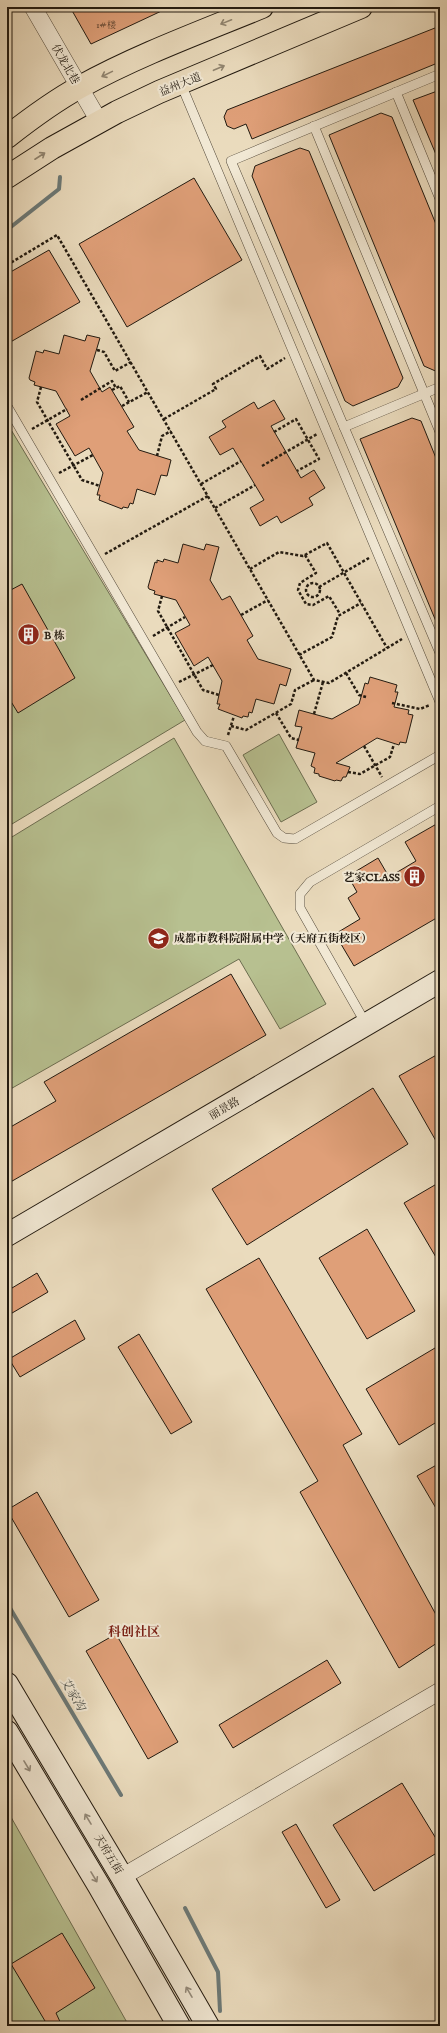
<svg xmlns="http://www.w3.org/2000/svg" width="447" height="2033" font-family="'IM FELL English','Noto Serif SC',serif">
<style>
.green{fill:#b7c090;stroke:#6c6d50}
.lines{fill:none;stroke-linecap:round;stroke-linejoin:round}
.stream{stroke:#6c7977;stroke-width:4}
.building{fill:#df9f78;stroke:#221a10}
.lane-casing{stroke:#544a3b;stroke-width:10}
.street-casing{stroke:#544a3b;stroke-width:18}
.secondary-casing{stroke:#221a10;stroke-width:24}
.primary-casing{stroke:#221a10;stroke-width:24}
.path{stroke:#221a10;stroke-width:2.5;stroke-dasharray:3 2;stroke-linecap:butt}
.lane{stroke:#f1e8d4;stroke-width:9}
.street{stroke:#f1e8d4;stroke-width:17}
.secondary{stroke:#f1e8d4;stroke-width:22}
.primary{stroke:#eadbbd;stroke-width:22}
.oneway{stroke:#90846f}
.oneway2{stroke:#948b7c}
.labels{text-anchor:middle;stroke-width:4;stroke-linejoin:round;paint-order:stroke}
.number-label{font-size:9px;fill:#513b2a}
.street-label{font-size:11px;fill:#221a10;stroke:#f1e8d4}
.poi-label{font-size:11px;font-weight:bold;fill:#221a10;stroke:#f1e8d4;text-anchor:start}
.water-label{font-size:12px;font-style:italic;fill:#4d514c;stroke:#f1e8d4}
.quarter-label{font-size:13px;font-weight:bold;fill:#7a1f14;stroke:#f1e8d4}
</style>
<rect width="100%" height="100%" fill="#eadbbd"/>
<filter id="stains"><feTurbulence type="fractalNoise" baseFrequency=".005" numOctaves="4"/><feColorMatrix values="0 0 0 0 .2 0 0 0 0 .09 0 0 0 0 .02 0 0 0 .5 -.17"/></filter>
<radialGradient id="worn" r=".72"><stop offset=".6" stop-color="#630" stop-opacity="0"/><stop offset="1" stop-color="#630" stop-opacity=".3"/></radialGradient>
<!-- green -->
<g class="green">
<path d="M7,423L185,720L7,827Z"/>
<path d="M279,734L317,802L281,822L243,755Z"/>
<path d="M174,738L326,1004L280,1029L239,959L7,1091V840Z"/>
<path d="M7,1810L129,2026H7Z"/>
</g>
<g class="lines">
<!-- stream -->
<g class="stream">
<path d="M7,230L59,189L60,177"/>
<path d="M7,1603L121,1795"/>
<path d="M185,1908L218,1972L220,2011"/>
</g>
</g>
<!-- building -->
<g class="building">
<path d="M70,7H170L91,44Z"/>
<path d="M440,26V62L252,139L246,124L234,129L227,126L224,117L227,110Z"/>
<path d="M440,90V164L413,100Z"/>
<path d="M381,113L392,117L440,234V373L424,366L329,135Z"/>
<path d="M300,148L309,151L403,378L398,387L353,406L345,401L252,176L255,166Z"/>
<path d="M194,178L242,260L127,327L79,244Z"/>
<path d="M49,250L80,302L7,344V274Z"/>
<path d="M64,335L85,341L87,335L100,338L90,371L102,392L110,387L134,427L127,431L139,450L171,460L167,476L161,475L155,495L137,489L133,504L130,503L128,508L123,507L122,509L99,500L100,495H97L103,473L89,448L75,456L56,424L70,416L56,391L34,385L35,382L30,380L29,378L36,351L43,353L44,350L59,354Z"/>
<path d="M274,400L285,419L271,426L301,478L314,470L325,488L309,498L313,505L281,523L277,516L260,526L250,508L264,500L233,448L220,455L209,437L226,427L222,421L254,402L258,409Z"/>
<path d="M412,418L421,421L440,468V631L360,439Z"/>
<path d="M183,544L204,550L206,544L219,547L210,580L222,600L230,596L253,636L247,640L258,659L291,669L286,686L280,684L274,704L256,699L252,713L249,712L248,717L243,716L242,718L218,709L220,704H217L222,681L208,657L194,666L175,633L190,625L176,600L154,594L155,591L149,589L148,587L155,562L157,563V560L163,562L164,559L178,563Z"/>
<path d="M22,584L75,678L18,713L7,695V592Z"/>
<path d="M370,677L397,685L395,692H398L394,707L409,710L408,714L413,715L406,743L400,742L399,745L377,738L336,763L350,767L346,777H343L341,781L336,780L335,781L319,776V774L314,773L315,768L311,766L315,753L296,748L302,727L295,726L299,710L332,719L359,704L365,683L368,684Z"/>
<path d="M440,822V916L354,966L335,934L360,919L348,898L357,892L348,876L378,858L389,877L416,861L405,842Z"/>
<path d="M231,974L266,1035L7,1184V1129L56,1101L44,1082Z"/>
<path d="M440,1053V1148L399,1076Z"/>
<path d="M373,1088L408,1144L247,1245L212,1189Z"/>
<path d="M440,1182V1264L404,1203Z"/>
<path d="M367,1229L415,1311L367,1339L319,1258Z"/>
<path d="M259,1258L362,1434L343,1445L440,1622V1641L399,1668L300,1492L318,1481L206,1289Z"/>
<path d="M37,1273L48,1292L7,1316V1291Z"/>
<path d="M75,1320L85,1339L20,1377L9,1359Z"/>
<path d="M139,1334L192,1422L171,1434L118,1347Z"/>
<path d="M440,1345V1420L399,1445L366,1389Z"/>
<path d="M440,1463V1515L417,1476Z"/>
<path d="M37,1492L99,1600L69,1617L7,1510Z"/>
<path d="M116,1634L178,1742L148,1759L86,1651Z"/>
<path d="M327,1660L341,1683L233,1748L219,1725Z"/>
<path d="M402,1783L440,1845V1851L374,1891L333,1825Z"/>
<path d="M296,1824L340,1900L326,1908L282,1832Z"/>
<path d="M62,1933L95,1988L56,2013L62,2026H48L11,1964Z"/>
</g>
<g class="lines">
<defs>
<g id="lane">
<path d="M440,74L231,161L440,653"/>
<path d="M181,84L440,702"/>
<path d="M396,92L440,199"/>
<path d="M314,126L440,432"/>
<path d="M7,406L197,732L205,741L226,746L277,833L284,838L295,839L440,755"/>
<path d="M344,427L440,387"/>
<path d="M366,1024L300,908V894L310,882L440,806"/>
</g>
<g id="street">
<path d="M33,7L99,121"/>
<path d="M122,1877L440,1691"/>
</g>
<g id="secondary">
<path d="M7,1235L440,981"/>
<path d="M7,1684L122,1877L208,2026"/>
<path d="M7,1732L99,1886L179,2026"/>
</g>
<g id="primary">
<path d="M7,137C30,119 54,101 80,87C138,55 201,32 262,7"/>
<path d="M7,177L52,148L117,112L159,92L361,7"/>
</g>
</defs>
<!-- lane casing -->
<use href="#lane" class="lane-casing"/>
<!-- street casing -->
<use href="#street" class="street-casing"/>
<!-- secondary casing -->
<use href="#secondary" class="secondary-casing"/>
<!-- primary casing -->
<use href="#primary" class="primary-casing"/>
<!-- path -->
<g class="path">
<path d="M7,265L57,235L314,680L329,683L402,639"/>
<path d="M97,350L104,352L115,371L131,362"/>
<path d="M41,387L37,402L82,480L100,486"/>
<path d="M112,390L120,386L129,402"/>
<path d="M81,400L112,381L116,388"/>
<path d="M122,406L148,392"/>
<path d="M164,419L216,389L213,384L260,356L267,369L285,358"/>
<path d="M32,429L67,409"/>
<path d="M274,432L296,419L319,459L297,471"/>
<path d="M157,456L162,436L171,431"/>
<path d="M262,466L317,434"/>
<path d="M59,473L93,455"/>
<path d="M201,484L241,461"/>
<path d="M215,508L255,485"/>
<path d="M105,554L208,496"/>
<path d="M305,555L316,573L300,583L298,590L306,604L313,605L329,596L340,614"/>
<path d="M250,569L279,552L303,556L327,543L387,648"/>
<circle cx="313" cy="590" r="7"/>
<path d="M319,587L369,558"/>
<path d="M162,596L158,611L203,690L219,695"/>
<path d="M241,615L268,600"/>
<path d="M153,636L185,617"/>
<path d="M299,655L332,637L338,616L361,603"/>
<path d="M346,673L359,695L366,697"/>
<path d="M179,682L213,665"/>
<path d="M392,703L420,709L430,705"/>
<path d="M276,713L291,738L299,740"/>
<path d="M314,714L323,682"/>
<path d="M231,726L246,730L291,704L295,690L314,680"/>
<path d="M228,735L234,716"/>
<path d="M364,746L382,777"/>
<path d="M348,772L360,774L390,757L394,744"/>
</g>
<!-- lane -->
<use href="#lane" class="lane"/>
<!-- street -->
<use href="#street" class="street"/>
<!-- secondary -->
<use href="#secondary" class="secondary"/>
<!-- primary -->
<use href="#primary" class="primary"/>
</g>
<!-- one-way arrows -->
<defs><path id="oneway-shaft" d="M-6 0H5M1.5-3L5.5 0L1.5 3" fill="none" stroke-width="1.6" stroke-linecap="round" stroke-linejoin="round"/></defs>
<g class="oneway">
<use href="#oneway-shaft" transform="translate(226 22) rotate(158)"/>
<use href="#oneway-shaft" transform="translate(219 68) rotate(-23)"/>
<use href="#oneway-shaft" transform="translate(107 74) rotate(154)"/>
<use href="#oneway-shaft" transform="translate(40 156) rotate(-33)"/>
</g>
<g class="oneway2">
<use href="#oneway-shaft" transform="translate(27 1766) rotate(59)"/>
<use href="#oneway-shaft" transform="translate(88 1819) rotate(-121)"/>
<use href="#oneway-shaft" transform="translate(94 1877) rotate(59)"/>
<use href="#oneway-shaft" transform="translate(189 1992) rotate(-120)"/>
</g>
<!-- icons -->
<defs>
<symbol id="building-disc" viewBox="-11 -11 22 22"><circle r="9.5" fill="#8f2418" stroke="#f1e8d4"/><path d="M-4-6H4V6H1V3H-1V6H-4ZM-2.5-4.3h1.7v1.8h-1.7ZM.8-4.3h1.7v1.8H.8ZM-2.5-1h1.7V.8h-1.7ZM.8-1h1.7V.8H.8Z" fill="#fff"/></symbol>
<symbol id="school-disc" viewBox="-11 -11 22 22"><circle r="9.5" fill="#8f2418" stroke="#f1e8d4"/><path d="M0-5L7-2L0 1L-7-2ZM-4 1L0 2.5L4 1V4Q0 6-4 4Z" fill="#fff"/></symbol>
</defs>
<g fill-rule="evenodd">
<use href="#building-disc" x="16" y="622" width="25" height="25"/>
<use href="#building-disc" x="402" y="864" width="25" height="25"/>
<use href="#school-disc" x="146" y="926" width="25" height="25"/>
</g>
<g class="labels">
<!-- number labels -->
<g class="number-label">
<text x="106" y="28">1#楼</text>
</g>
<!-- street labels -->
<g class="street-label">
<text transform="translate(66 64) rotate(60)" y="4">伏龙北巷</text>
<text transform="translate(180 84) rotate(-22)" y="4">益州大道</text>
<text transform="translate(224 1108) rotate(-30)" y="4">丽景路</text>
<text transform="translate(109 1854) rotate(59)" y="4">天府五街</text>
</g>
<!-- poi labels -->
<g class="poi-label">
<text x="44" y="639">B 栋</text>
<text x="400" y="881" text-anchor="end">艺家CLASS</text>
<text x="174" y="942">成都市教科院附属中学（天府五街校区）</text>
</g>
<!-- water labels -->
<g class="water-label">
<text transform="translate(73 1694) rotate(59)" y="4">艾家沟</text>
</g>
<!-- quarter labels -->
<g class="quarter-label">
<text x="134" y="1636">科创社区</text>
</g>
</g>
<!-- margin -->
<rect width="447" height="2033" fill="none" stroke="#eadbbd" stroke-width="24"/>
<rect x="8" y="8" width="431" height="2017" fill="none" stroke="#221a10" stroke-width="2"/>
<rect x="12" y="12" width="423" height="2009" fill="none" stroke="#221a10"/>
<rect width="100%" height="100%" filter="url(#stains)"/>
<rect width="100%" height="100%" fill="url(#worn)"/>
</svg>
